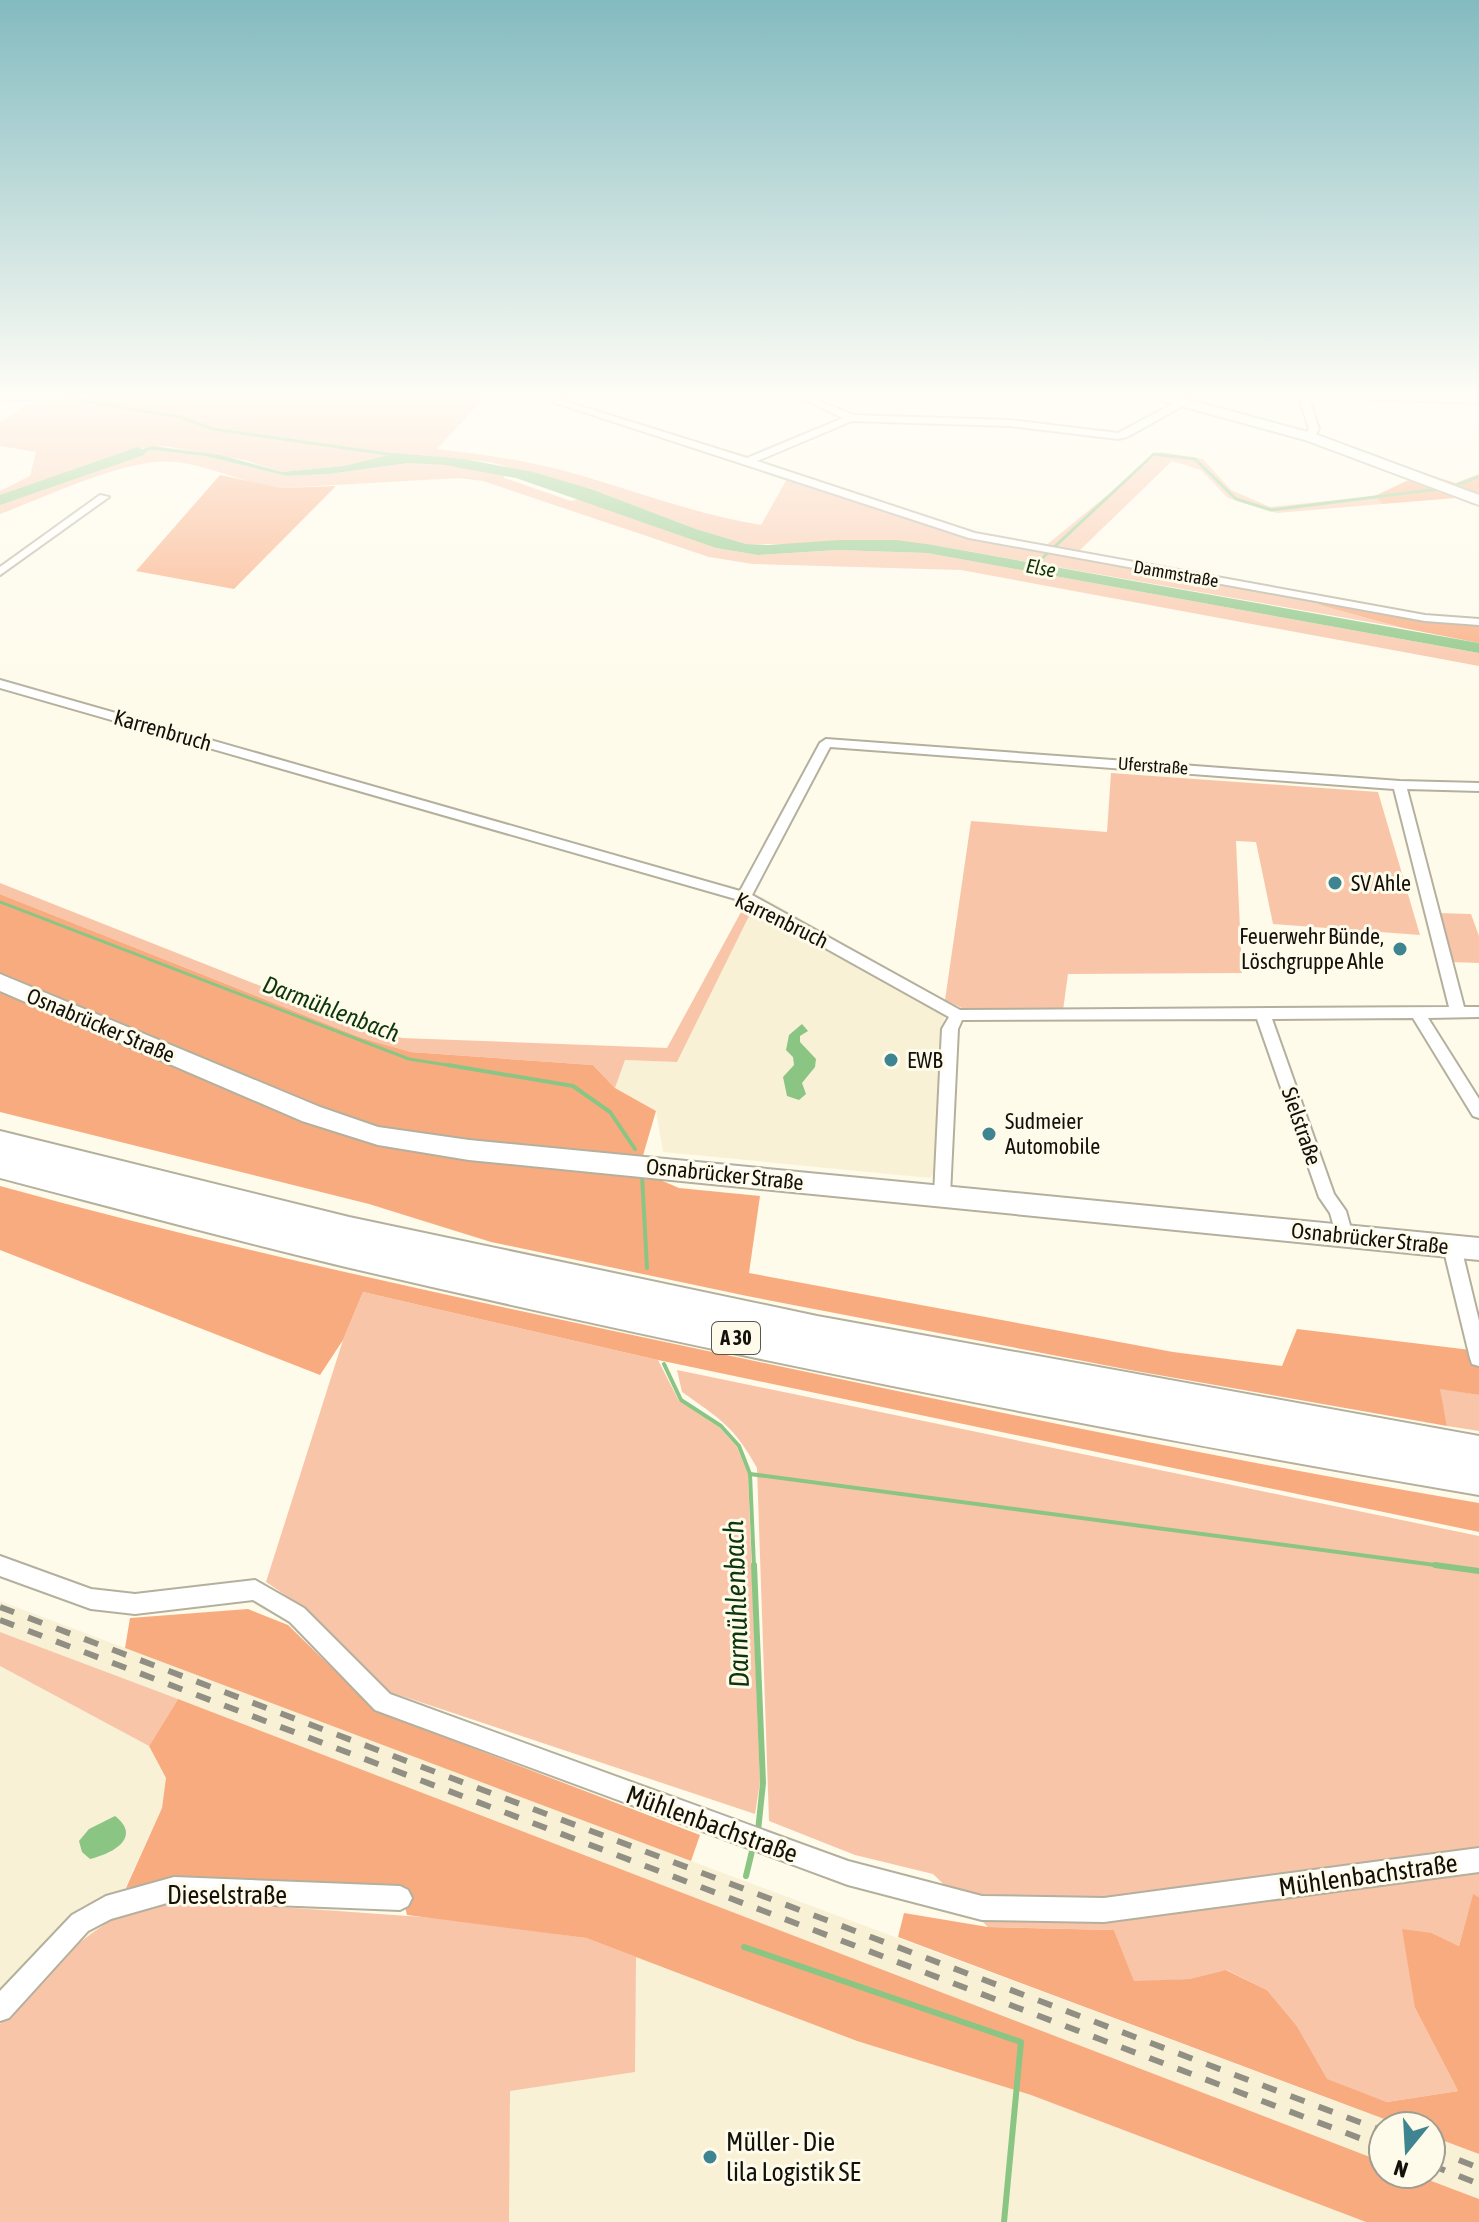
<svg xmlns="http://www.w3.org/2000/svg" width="1479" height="2222" font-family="'Asap Condensed',sans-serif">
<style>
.built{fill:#f8f1d6}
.green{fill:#f9c5a9}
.forest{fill:#f9ab80}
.water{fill:#8bc584}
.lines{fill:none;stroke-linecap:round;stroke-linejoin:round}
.stream-far2{stroke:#8bc584;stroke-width:3}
.stream-far1{stroke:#8bc584;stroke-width:4}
.stream{stroke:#8bc584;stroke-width:6}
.river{fill:#8bc584;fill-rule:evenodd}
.street-casing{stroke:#b4b09d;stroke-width:4}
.secondary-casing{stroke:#b4b09d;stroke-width:4}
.highway-casing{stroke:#b4b09d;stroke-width:4}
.street{fill:#fff;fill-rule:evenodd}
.secondary{fill:#fff;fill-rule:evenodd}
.highway{fill:#fff;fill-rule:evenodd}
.rail{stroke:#918f83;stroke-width:6;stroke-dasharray:15 15;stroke-linecap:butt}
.poi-dot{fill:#3f8491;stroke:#fefbeb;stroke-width:3}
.labels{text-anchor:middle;stroke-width:6;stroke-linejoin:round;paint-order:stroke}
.far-street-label{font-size:18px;fill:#13110b;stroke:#fefbeb}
.far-water-label{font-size:20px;font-style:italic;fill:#0c3509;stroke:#fefbeb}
.shield{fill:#fefbeb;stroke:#5a574e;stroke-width:2}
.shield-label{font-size:20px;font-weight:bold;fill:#13110b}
.street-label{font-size:22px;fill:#13110b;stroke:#fefbeb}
.poi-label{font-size:22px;fill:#13110b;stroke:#fefbeb;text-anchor:start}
.water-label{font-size:24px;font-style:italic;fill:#0c3509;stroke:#fefbeb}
.near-street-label{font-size:26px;fill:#13110b;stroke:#fefbeb}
.near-poi-label{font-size:26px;fill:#13110b;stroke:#fefbeb;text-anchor:start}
.near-water-label{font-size:28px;font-style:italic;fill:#0c3509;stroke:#fefbeb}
</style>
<rect width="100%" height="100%" fill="#fefbeb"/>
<!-- built -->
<g class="built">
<path d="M762,897L945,1000L935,1172L930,1178L663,1152L656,1111L615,1088L625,1060L677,1062L753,908Z"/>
<path d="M0,1601L691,1861L1403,2126H1383V2162L0,1632Z"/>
<path d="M0,1666L149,1746L166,1778L162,1808L110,1920L177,1900L319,1908L586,1938L857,2041L1031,2095L1366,2222H0Z"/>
<path d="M1431,2136L1479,2154V2199L1413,2174H1431Z"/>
</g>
<!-- green -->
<g class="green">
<path d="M83,396H486L437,449C480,454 523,460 565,471C631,489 693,514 761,525L788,477L964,537L1319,602V605L1403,628L933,545L746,544L696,529L591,489L489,462L396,453L345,466L282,472L244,460L164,446L143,448L0,498V491L30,476L36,452L0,446V422L27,404L59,402L63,397L80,398Z"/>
<path d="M151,450L205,456L287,476L329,474L408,463L444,465L505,475L504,478L571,501L579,499L716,548L758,555L837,550L927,553L1479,653V666L961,570L753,564L709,557L483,481L459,478L281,488C245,484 209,465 175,462C127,457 47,497 0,514V503Z"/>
<path d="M1160,452L1203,459L1231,490L1270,507L1375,496L1382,504L1277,513L1228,498L1201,470L1172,461L1077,553L1044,547Z"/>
<path d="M1111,773L1378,792L1420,935L1273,924L1256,842L1236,841L1242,973L1068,974L1063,1010L970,1012L945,1000L971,821L1107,832Z"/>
<path d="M0,883L367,1028L402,1038L667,1048L747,901L753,908L677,1062L625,1060L615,1088L593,1065L411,1052L362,1038L0,894Z"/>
<path d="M1437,913L1471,914L1479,936V963L1450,962Z"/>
<path d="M363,1292L658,1360L679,1401L720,1428L737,1447L748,1474L760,1782L755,1814L390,1692L303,1607L266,1582L343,1340Z"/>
<path d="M677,1370L1479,1536V1897L1473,1895L1459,1946L1432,1933L1415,2008L1458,2091L1387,2102L1327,2080L1297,2026L1267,1990L1227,1970L1189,1979L1134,1982L1114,1930L988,1927L933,1874L855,1855L769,1821L757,1468C734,1426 720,1419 682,1392Z"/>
<path d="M1439,1388L1479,1395V1431L1447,1426Z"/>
<path d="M0,1632L178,1699L149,1746L0,1666Z"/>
<path d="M177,1900L451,1919L586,1938L636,1957L635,2072L510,2091L509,2222H0V2024L61,1956L109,1921Z"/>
</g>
<!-- forest -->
<g class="forest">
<path d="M1423,473L1456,483L1479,474V501L1473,505L1456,498L1382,504L1375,496Z"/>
<path d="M220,475L281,488L336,486L234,589L136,571Z"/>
<path d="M1319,602L1425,621L1479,625V643L1403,628L1319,605Z"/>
<path d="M0,894L362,1038L411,1052L593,1065L615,1088L656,1111L637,1176L658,1179L679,1188L760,1196L749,1273L1173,1352L1282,1366L1297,1329L1479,1351V1395L1440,1389L1447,1426L1130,1370L747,1296L491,1242L369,1204L0,1112Z"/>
<path d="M0,1186C232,1250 468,1300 703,1350C961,1405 1219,1459 1479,1503V1532L658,1360L363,1292L343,1340L320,1375L0,1250Z"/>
<path d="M248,1609L288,1625L376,1711L700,1835L691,1861L125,1648L130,1618Z"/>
<path d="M178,1699L1383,2162V2174H1413L1479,2199V2222H1366L1031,2095L857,2041L586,1938L407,1915L401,1891L177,1883L126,1888L162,1808L166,1778L149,1746Z"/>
<path d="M1473,1894L1479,1897V2154L1431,2136V2126H1403L898,1937L904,1913L988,1927L1114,1930L1134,1981L1189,1979L1226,1970L1267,1990L1297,2026L1327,2079L1387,2102L1458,2091L1415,2008L1402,1929L1432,1933L1459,1946Z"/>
</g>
<!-- water -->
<g class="water">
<path d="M152,446L220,455L282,472L344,466L396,453L464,459L533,472L591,489L696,529L746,544L768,545L840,540H896L933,545L1479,643V653L927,553L837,550L758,555L716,548L516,478L444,465L408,463L329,474L287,476L205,456L151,450L106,464L103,462Z"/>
<path d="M802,1024L808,1031L800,1036V1042L816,1059L815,1067L802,1083L806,1094L799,1100L787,1096L783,1077L794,1065L793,1057L786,1050L789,1035Z"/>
<path d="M115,1816C143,1838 111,1854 90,1859L82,1852L79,1841L89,1829Z"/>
</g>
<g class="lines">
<!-- stream-far2 -->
<g class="stream-far2">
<path d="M76,396L78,400L180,417L213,429L394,455"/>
<path d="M1451,487L1479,477"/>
<path d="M1035,565L1154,454L1195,459L1236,499L1271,510L1439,489"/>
<path d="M0,902L409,1059L460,1067"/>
</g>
<!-- stream-far1 -->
<g class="stream-far1">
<path d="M448,1065L573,1086L610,1112L635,1149"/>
<path d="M642,1175L647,1268"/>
<path d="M664,1364L681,1400L721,1426L739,1446L750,1474L754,1567"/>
<path d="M750,1474L1450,1567"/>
</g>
<!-- stream -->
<g class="stream">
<path d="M754,1565L763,1783L758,1831"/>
<path d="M1435,1565L1479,1571"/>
<path d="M746,1876L753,1847"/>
<path d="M744,1947L1021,2042L1004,2222"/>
</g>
<!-- river -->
<path class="river" d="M138,447L146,452L144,455L0,505V495Z"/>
<defs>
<g id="street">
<path d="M0,396H52L56,398L51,401L0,399Z"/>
<path d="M797,396H807L853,415L1009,420L1118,433L1182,399H1188V403L1127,437L1118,439L1009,426L852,421L757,461L975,533L1425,615L1479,619V625L1425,621L969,538L553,402L561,400L747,458L843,418Z"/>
<path d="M1299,396H1308L1319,429L1313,439L1305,437L1309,429Z"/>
<path d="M1363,396L1477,398L1479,403L1368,399Z"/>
<path d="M100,495L109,497L0,575V567Z"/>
<path d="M0,680L740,891L820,743L826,739L1400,781L1479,783V791L1407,789L1464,1007H1479V1017L1428,1018L1479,1099V1118L1473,1116L1413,1018L1272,1019L1334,1194L1346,1211L1353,1236L1350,1241L1344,1243L1338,1241L1330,1213L1319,1197L1257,1019L962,1020L958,1029L950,1195L948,1200H936L934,1195L942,1029L949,1017L739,900L0,688ZM830,747L1394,789L1449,1007L960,1010L752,895Z"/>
<path d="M1452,1240L1458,1242L1461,1247L1479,1321V1366L1472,1364L1470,1358L1443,1247L1446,1242Z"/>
<path d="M0,1556L91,1589L135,1594L255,1580L304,1608L390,1694L848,1861L982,1896L1104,1898L1479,1848V1872L1104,1922L982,1920L848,1885L375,1710L290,1622L253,1600L135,1614L91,1609L0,1576Z"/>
<path d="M174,1877L400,1886L408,1890L412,1898L408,1906L400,1910L174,1901L111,1919L88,1931L9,2018L0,2021V1991L72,1915L106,1896Z"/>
</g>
<g id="secondary">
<path d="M1155,396H1175L1315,434L1479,495V505L1305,440L1156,399Z"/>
<path d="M0,974L320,1107L378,1127L469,1140L1479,1238V1260L469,1160L378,1145L302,1121L0,991Z"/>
</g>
<path id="highway" d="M0,1131L349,1217L817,1316L1479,1436V1495C1099,1430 721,1355 346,1267C230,1239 115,1208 0,1178Z"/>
</defs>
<!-- street casing -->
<use href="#street" class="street-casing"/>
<!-- secondary casing -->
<use href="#secondary" class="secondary-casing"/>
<!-- highway casing -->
<use href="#highway" class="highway-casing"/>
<!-- street -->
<use href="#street" class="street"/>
<!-- secondary -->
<use href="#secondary" class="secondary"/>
<!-- highway -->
<use href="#highway" class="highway"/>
<!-- rail -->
<g class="rail">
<path d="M0,1607L1383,2131"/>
<path d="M0,1620L1383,2147"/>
<path d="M1431,2149L1479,2168"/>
<path d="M1431,2165L1479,2184"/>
</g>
</g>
<!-- sky -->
<linearGradient id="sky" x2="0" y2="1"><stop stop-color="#83bbc0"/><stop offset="0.56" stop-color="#fffdf6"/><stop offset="1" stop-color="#fffdf6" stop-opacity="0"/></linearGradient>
<rect width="1479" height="707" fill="url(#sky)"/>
<!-- markers -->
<g class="poi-dot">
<circle cx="1335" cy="883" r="8"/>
<circle cx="1400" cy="949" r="8"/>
<circle cx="891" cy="1060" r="8"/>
<circle cx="989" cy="1134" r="8"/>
<circle cx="710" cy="2157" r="8"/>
</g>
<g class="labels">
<!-- far-street labels -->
<g class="far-street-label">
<text transform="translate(1176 574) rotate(10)" y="6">Dammstraße</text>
<text transform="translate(1153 766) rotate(4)" y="6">Uferstraße</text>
</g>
<!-- far-water labels -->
<g class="far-water-label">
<text transform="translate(1041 568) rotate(10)" y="7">Else</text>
</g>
<!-- shield labels -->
<rect class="shield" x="712" y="1322" width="48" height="32" rx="6"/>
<g class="shield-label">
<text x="736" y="1345">A 30</text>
</g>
<!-- street labels -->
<g class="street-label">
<text transform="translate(163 730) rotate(16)" y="8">Karrenbruch</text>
<text transform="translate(782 920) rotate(26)" y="8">Karrenbruch</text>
<text transform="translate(101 1025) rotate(23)" y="8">Osnabrücker Straße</text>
<text transform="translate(1302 1126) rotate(71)" y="8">Sielstraße</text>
<text transform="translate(725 1174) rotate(6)" y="8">Osnabrücker Straße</text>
<text transform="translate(1370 1238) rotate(6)" y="8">Osnabrücker Straße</text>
</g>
<!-- poi labels -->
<g class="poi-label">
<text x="1351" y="891">SV Ahle</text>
<text x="1384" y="944" text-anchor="end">Feuerwehr Bünde,<tspan x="1384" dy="25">Löschgruppe Ahle</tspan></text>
<text x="907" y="1068">EWB</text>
<text x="1005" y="1129">Sudmeier<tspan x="1005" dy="25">Automobile</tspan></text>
</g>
<!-- water labels -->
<g class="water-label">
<text transform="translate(331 1009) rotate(21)" y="8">Darmühlenbach</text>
</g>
<!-- near-street labels -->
<g class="near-street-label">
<text transform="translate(712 1824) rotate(20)" y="9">Mühlenbachstraße</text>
<text transform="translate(1368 1875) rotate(-8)" y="9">Mühlenbachstraße</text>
<text x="227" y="1904">Dieselstraße</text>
</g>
<!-- near-poi labels -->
<g class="near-poi-label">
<text x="726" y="2151">Müller - Die<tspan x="726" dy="30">lila Logistik SE</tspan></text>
</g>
<!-- near-water labels -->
<g class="near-water-label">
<text transform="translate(736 1604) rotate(-92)" y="10">Darmühlenbach</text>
</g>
</g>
<!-- north arrow -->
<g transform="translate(1407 2150) rotate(198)"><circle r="38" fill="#fefbeb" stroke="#a09d91" stroke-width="2"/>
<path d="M0-6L14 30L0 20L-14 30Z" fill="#3f8491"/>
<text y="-12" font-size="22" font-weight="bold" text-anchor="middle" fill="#13110b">N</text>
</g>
</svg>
